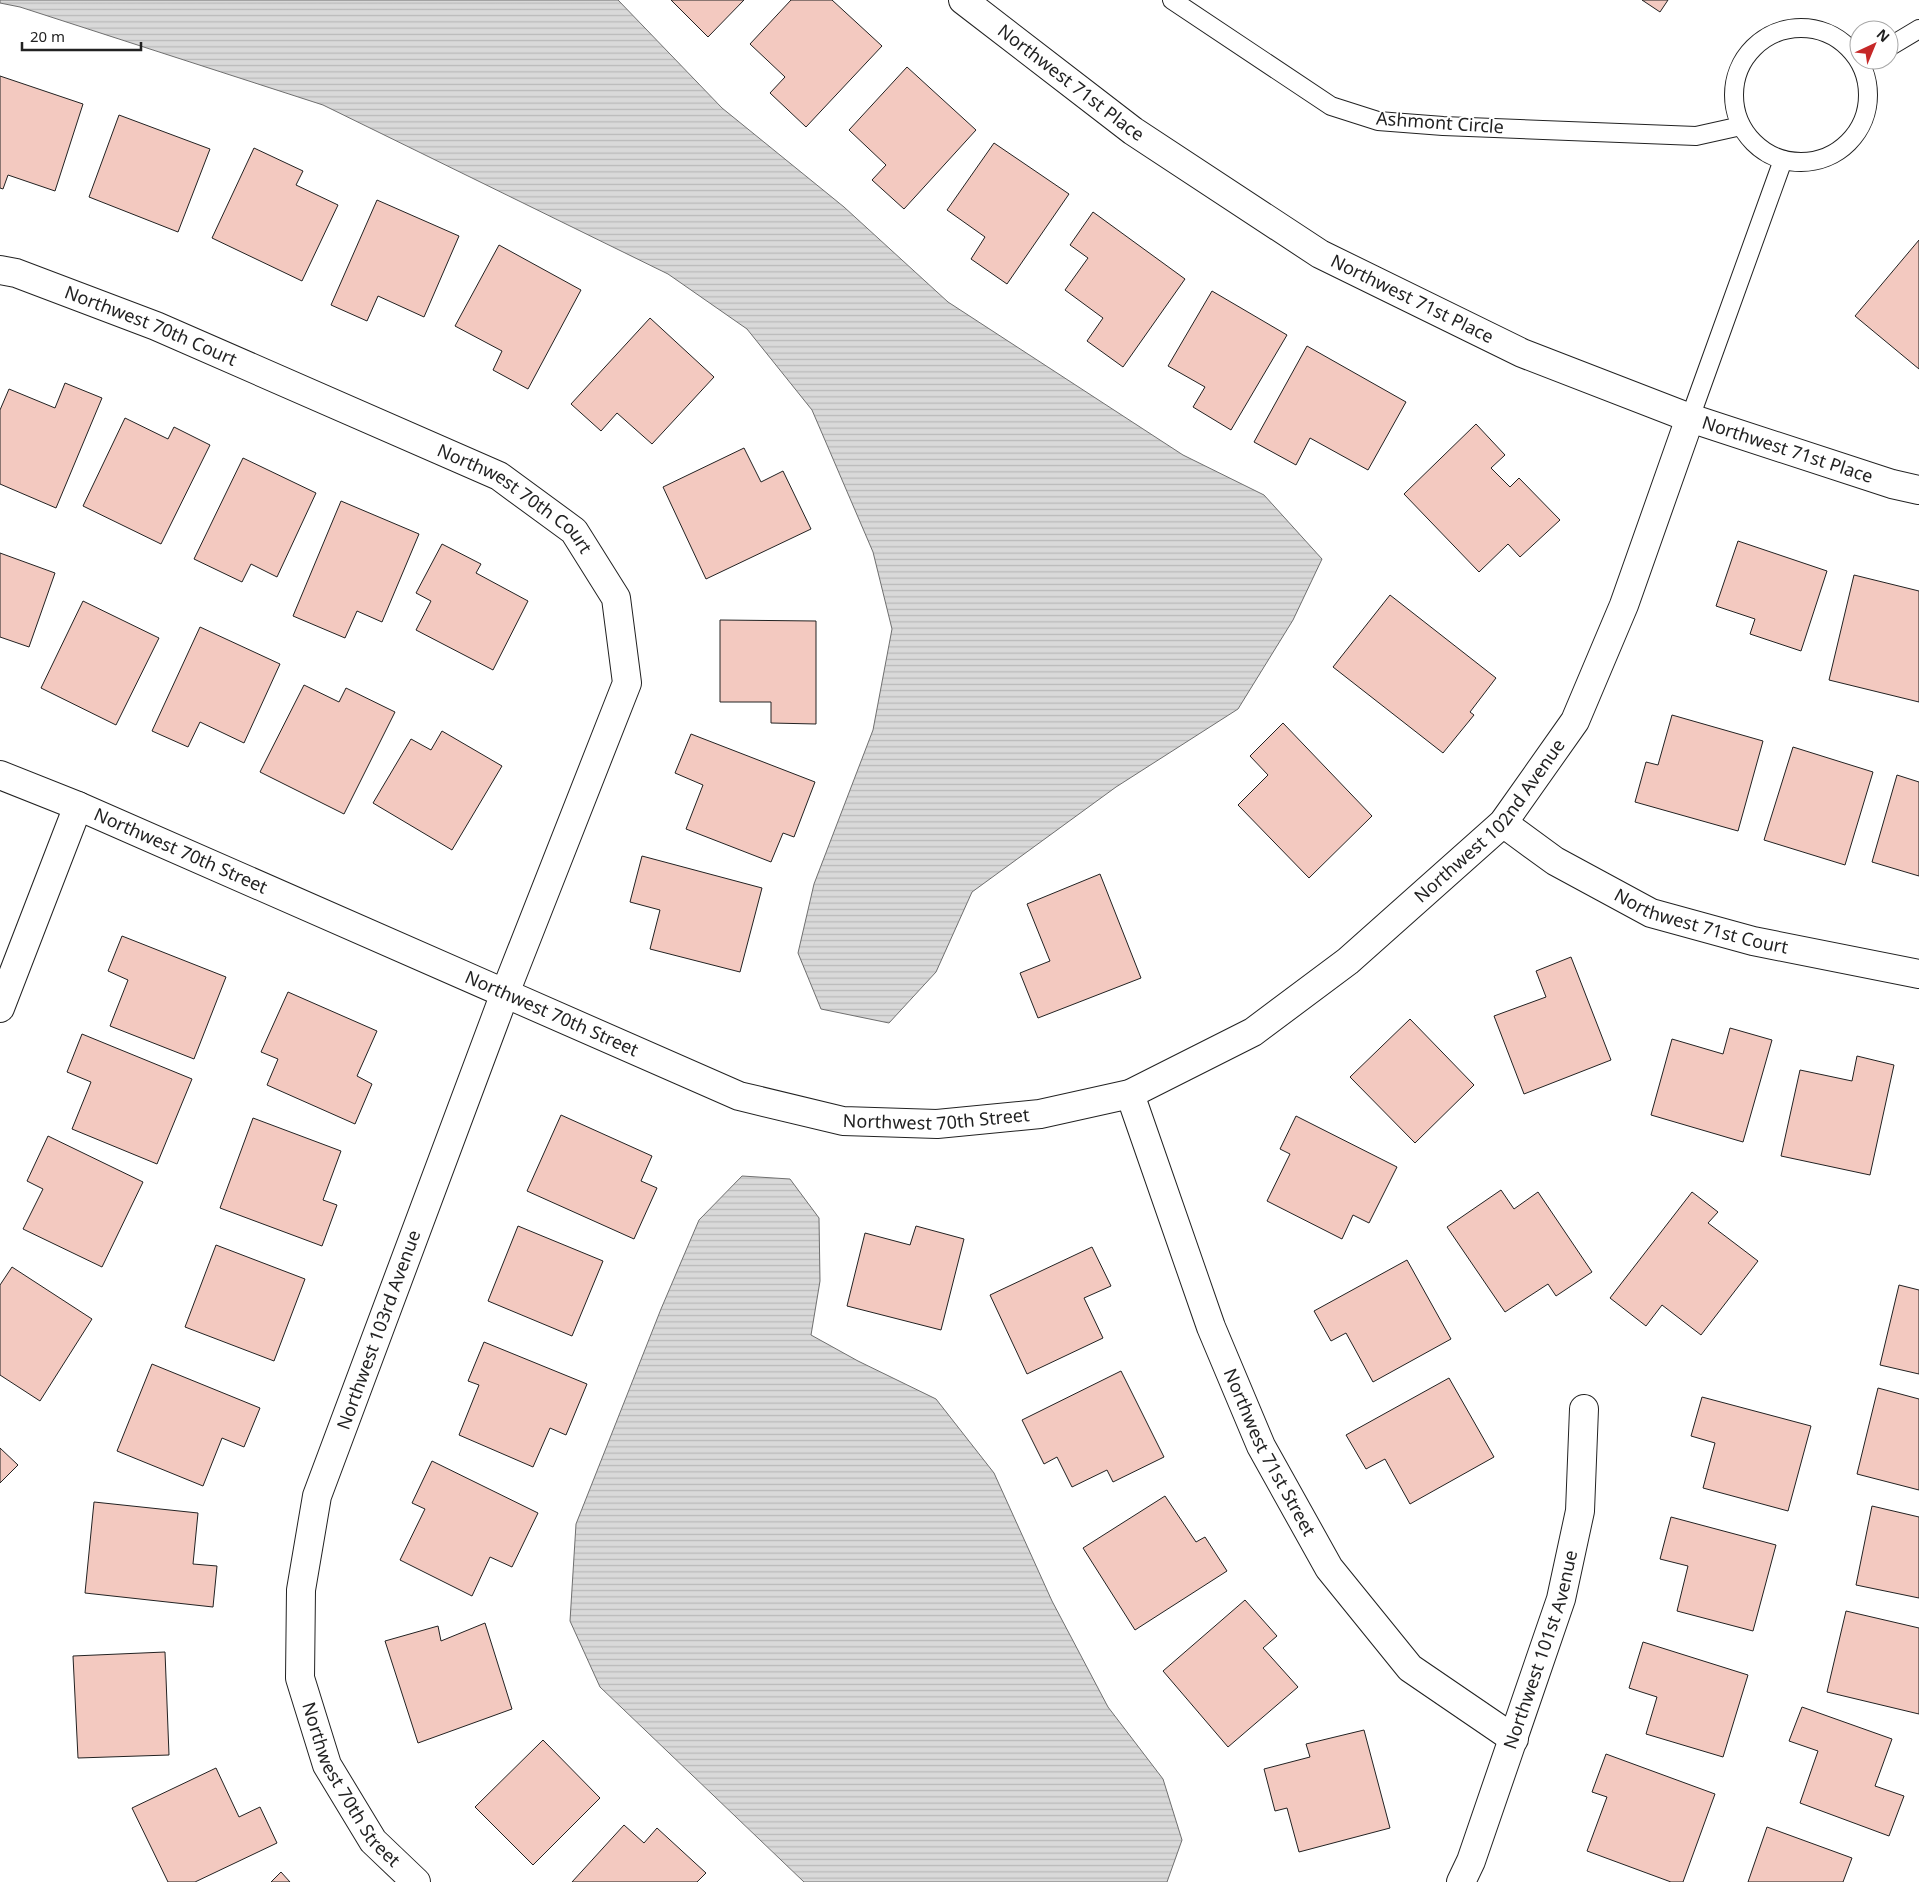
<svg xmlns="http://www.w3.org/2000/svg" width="1919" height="1882" font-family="'Noto Sans',sans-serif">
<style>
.water{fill:url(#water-rules);stroke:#6f6f6f}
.building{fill:#f3c9c0;stroke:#222}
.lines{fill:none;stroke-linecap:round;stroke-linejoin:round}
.service-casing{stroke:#222;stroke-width:20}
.minor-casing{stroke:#222;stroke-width:30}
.service{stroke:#fff;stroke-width:18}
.minor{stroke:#fff;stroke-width:28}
.labels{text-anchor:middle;stroke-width:4;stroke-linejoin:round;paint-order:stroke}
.street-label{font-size:18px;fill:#222;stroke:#fff}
</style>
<defs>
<pattern id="water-rules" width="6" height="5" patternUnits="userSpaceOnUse" patternTransform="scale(1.25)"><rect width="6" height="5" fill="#d9d9d9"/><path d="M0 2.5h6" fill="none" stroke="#bababa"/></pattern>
</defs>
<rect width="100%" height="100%" fill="#fff"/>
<!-- water -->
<g class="water">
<path d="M0,0H618L722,108L844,207L948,302L1183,455L1264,495L1322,559L1293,620L1238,709L1116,787L972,892L936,972L889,1023L821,1009L798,953L814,884L873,730L892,629L873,552L812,410L747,329L668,274L323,105L20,7L0,3Z"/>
<path d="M742,1176L790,1179L819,1218L820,1281L811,1335L858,1361L936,1399L994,1473L1052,1601L1108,1707L1163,1779L1182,1840L1167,1882H804L600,1687L570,1621L576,1524L661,1309L699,1220Z"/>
</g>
<!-- building -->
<g class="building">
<path d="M671,0H744L708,37Z"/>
<path d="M791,0H832L882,46L806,127L770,93L785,77L750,44Z"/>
<path d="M1642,0H1668L1660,12Z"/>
<path d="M907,67L976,130L904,209L872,180L886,165L849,130Z"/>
<path d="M0,76L83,104L55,191L8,175L3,189L0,188Z"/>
<path d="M119,115L210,149L178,232L89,197Z"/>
<path d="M994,143L1069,194L1007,284L971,259L985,237L947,210Z"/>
<path d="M254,148L303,171L296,185L338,205L302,281L212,238Z"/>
<path d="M377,200L459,236L424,317L378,296L367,321L331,305Z"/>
<path d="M1093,212L1185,279L1123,367L1087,341L1103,318L1065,290L1088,258L1070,245Z"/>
<path d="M1919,240V369L1855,316Z"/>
<path d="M499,245L581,290L528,389L493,370L502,351L455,326Z"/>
<path d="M1212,291L1287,335L1231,430L1193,407L1205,387L1168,366Z"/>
<path d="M650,318L714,377L652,444L617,413L601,431L571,404Z"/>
<path d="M1307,346L1406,402L1368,470L1310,438L1296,465L1254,442Z"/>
<path d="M65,383L102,398L56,508L0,484V410L9,389L55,408Z"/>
<path d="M125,418L168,439L174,427L210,445L161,544L83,506Z"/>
<path d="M1476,424L1505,455L1491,468L1510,487L1519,478L1560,520L1520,557L1508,544L1479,572L1404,494Z"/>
<path d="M744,448L761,482L783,471L811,529L706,579L663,487Z"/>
<path d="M243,458L316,493L277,577L251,564L242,582L194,559Z"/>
<path d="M341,501L419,534L382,622L357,611L345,638L293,616Z"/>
<path d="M1738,541L1827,571L1801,651L1750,634L1755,619L1716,606Z"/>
<path d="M442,544L481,564L476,573L528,601L493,670L416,630L431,601L416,593Z"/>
<path d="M0,553L55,573L29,647L0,637Z"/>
<path d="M1854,575L1919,591V702L1829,680Z"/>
<path d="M1390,595L1496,678L1470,712L1474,715L1443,753L1333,667Z"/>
<path d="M83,601L159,638L116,725L41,688Z"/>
<path d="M720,620L816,621V724L771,723V702H720Z"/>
<path d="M200,627L280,664L244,743L200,722L188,747L152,731Z"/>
<path d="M304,685L339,702L346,688L395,712L344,814L260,772Z"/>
<path d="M1672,715L1763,741L1738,831L1635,802L1646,762L1658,765Z"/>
<path d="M1283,723L1372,816L1309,878L1238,805L1268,775L1250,756Z"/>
<path d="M442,731L502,766L452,850L373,803L411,739L431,750Z"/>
<path d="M691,734L815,782L794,837L783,833L771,862L686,829L703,785L675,773Z"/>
<path d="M1793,747L1873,772L1845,865L1764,840Z"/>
<path d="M1897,775L1919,782V876L1872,862Z"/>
<path d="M642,856L762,888L740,972L650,949L660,910L630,902Z"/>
<path d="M1100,874L1141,978L1038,1018L1020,973L1050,961L1027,904Z"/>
<path d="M122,936L226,977L194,1059L110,1026L128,980L108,971Z"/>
<path d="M1571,957L1611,1060L1524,1094L1494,1016L1546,997L1536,971Z"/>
<path d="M288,992L377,1031L357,1076L372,1084L355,1124L267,1085L278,1059L261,1052Z"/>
<path d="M1410,1019L1474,1085L1415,1143L1350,1077Z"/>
<path d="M1730,1028L1772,1040L1743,1142L1651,1115L1672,1039L1723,1054Z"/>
<path d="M82,1034L192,1079L157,1164L72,1129L91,1082L67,1072Z"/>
<path d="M1857,1056L1894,1065L1870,1175L1781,1156L1800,1070L1852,1081Z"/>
<path d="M561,1115L652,1156L641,1181L657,1188L634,1239L527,1191Z"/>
<path d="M1296,1116L1397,1167L1369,1223L1353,1215L1342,1239L1267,1201L1290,1154L1280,1149Z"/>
<path d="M253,1118L341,1151L323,1200L337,1205L322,1246L220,1208Z"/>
<path d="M48,1136L143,1182L102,1267L23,1229L43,1189L27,1181Z"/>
<path d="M1501,1190L1514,1209L1538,1192L1592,1272L1556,1296L1548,1284L1505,1312L1447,1227Z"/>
<path d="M1692,1192L1718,1212L1708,1223L1758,1261L1701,1335L1662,1305L1646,1326L1610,1298Z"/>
<path d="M518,1226L603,1261L572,1336L488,1301Z"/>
<path d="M916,1226L964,1239L941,1330L847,1306L865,1233L910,1245Z"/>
<path d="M216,1245L305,1279L274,1361L185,1327Z"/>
<path d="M1092,1247L1111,1286L1084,1298L1103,1338L1027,1374L990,1295Z"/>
<path d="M1407,1260L1451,1339L1373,1382L1346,1333L1331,1341L1314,1311Z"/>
<path d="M12,1267L92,1319L40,1401L0,1375V1285Z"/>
<path d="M1899,1285L1919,1290V1374L1880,1365Z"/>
<path d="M484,1342L587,1384L566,1435L550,1428L533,1467L459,1435L479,1385L468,1381Z"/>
<path d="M152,1364L260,1408L244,1447L222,1438L203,1486L117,1451Z"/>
<path d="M1121,1371L1164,1457L1113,1482L1107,1470L1072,1487L1057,1457L1044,1464L1022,1420Z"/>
<path d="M1449,1378L1494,1457L1410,1504L1385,1459L1366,1469L1346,1435Z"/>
<path d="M1878,1388L1919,1399V1490L1857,1474Z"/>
<path d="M1702,1397L1811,1426L1788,1511L1703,1488L1715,1443L1691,1436Z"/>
<path d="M0,1448L18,1465L0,1483Z"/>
<path d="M432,1461L538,1513L512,1567L490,1557L472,1596L400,1560L425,1509L412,1503Z"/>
<path d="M1165,1496L1196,1542L1205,1537L1227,1571L1135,1630L1083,1548Z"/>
<path d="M94,1502L198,1513L193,1564L217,1566L213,1607L85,1593Z"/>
<path d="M1872,1506L1919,1517V1598L1856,1585Z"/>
<path d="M1671,1517L1776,1545L1753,1631L1677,1611L1688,1566L1660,1559Z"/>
<path d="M1245,1600L1277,1636L1263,1648L1298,1687L1228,1747L1163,1671Z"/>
<path d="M1846,1611L1919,1628V1714L1827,1692Z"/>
<path d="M485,1623L512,1709L418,1743L385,1641L438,1626L441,1641Z"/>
<path d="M1643,1642L1748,1675L1723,1757L1646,1734L1657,1697L1629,1688Z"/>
<path d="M165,1652L169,1755L78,1758L73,1656Z"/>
<path d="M1802,1707L1892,1739L1875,1786L1904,1796L1889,1836L1800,1803L1818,1751L1789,1741Z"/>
<path d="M1364,1730L1390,1828L1299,1852L1287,1808L1275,1811L1264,1769L1310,1757L1306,1744Z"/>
<path d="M543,1740L600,1798L533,1865L475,1807Z"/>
<path d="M1606,1754L1715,1794L1683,1882H1671L1587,1851L1607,1797L1592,1792Z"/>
<path d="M216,1768L239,1817L260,1807L277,1843L195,1882H168L132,1808Z"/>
<path d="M624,1825L644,1843L657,1828L706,1873L697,1882H572Z"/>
<path d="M1767,1827L1852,1858L1843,1882H1748Z"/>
<path d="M281,1872L290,1882H271Z"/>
</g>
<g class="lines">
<defs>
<g id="service">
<path d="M1172,0L1331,106L1378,121L1443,126L1696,136L1741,126"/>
<circle cx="1801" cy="95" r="67"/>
<path d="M1889,47L1919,29"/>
<path d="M1690,418L1783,160"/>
</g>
<g id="minor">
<path id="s1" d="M963,0L1133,131L1320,254L1522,353L1690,418L1892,484L1919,490"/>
<path id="s2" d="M0,270L16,273L156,326L499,476L574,531L616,598L627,683L505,993L317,1496L301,1590L300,1678L327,1765L373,1841L416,1882"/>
<path id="s3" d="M0,775L78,806L739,1096L843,1121L937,1124L1040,1114L1130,1094L1253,1032L1348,961L1503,823L1575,721L1624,605L1690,418"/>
<path id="s4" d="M1503,823L1555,861L1651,913L1753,941L1919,974"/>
<path d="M0,1008L78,806"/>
<path id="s5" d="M1130,1094L1211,1327L1261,1446L1329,1568L1410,1668L1514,1739"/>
<path id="s6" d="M1461,1882L1471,1861L1561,1599L1580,1511L1584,1409"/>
</g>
</defs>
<!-- service casing -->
<use href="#service" class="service-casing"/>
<!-- minor casing -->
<use href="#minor" class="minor-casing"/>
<!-- service -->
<use href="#service" class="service"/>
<!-- minor -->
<use href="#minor" class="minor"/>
</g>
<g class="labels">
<!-- street labels -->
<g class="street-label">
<text dy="6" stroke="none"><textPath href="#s1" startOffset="136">Northwest 71st Place</textPath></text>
<text transform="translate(1440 123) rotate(4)" y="6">Ashmont Circle</text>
<text dy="6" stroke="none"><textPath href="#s1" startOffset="541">Northwest 71st Place</textPath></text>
<text dy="6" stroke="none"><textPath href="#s2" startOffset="161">Northwest 70th Court</textPath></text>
<text dy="6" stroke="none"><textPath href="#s1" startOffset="946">Northwest 71st Place</textPath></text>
<text dy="6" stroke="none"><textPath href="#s2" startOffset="566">Northwest 70th Court</textPath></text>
<text dy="6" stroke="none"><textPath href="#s3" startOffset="1659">Northwest 102nd Avenue</textPath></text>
<text dy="6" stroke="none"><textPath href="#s3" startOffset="196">Northwest 70th Street</textPath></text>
<text dy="6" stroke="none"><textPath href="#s4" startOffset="224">Northwest 71st Court</textPath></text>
<text dy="6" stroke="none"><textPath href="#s3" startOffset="601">Northwest 70th Street</textPath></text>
<text dy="6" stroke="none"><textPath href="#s3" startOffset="1006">Northwest 70th Street</textPath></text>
<text transform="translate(379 1330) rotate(-70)" y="6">Northwest 103rd Avenue</text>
<text dy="6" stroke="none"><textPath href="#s5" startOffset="385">Northwest 71st Street</textPath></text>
<text dy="6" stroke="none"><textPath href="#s6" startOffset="246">Northwest 101st Avenue</textPath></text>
<text dy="6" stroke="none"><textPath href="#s2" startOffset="1971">Northwest 70th Street</textPath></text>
</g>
</g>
<!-- north arrow -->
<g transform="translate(1874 45) rotate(44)"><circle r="24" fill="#ffffff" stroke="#a7a7a7"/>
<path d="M0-4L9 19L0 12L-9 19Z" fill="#c62828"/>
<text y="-8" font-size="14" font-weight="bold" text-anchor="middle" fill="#222222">N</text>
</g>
<!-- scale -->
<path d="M22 42v8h119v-8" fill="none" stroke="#222222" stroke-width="2.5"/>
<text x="30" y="42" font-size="15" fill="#222222" stroke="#ffffff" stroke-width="4" paint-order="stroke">20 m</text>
</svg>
